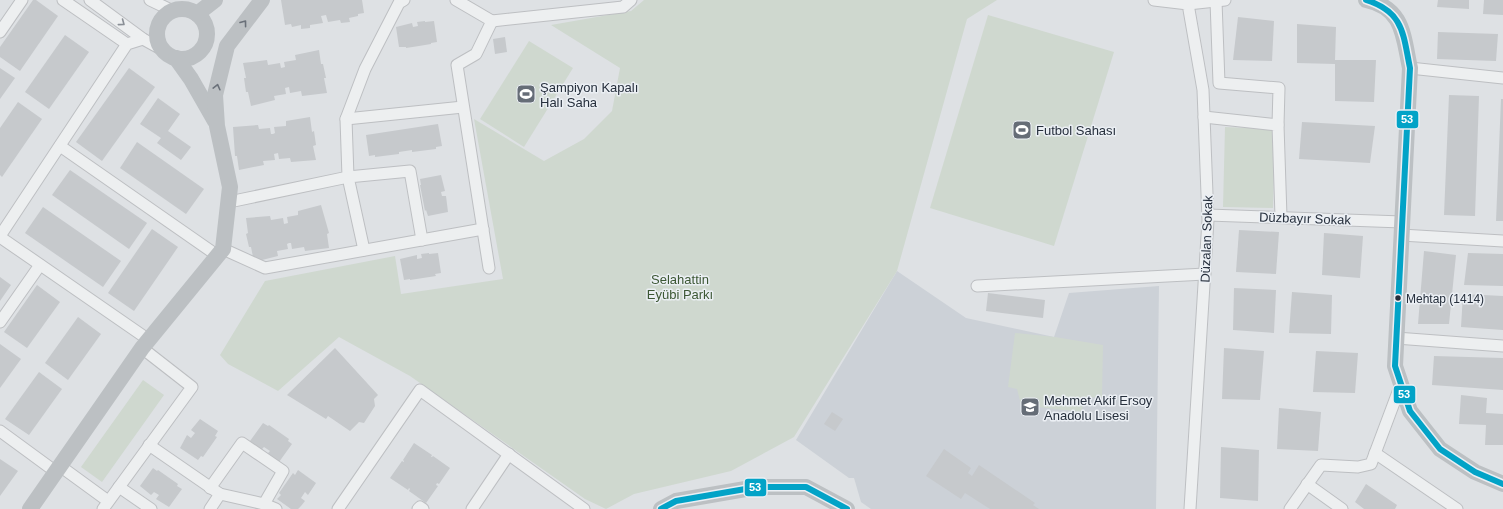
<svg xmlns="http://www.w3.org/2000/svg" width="1503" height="509" font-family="Arial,sans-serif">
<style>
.built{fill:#ccd1d7}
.green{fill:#cfd8cf}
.building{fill:#c6c9cc}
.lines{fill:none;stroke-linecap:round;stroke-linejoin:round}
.street-casing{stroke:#bdbfc2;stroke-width:13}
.street{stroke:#edeff0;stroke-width:11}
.secondary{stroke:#bcc0c3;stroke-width:16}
.bus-1-casing{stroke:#ebeff4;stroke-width:9}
.bus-1{stroke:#02a3c7;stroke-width:6}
.oneway{stroke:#8a8f96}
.oneway2{stroke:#6a7079}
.bus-dot{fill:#262f3c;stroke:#ebeff4;stroke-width:1.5}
.labels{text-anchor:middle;stroke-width:3;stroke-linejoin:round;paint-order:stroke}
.bus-label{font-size:12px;fill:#262f3c;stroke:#ebeff4;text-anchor:start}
.poi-label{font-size:13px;fill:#262f3c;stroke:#ebeff4;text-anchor:start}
.street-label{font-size:13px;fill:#262f3c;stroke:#ebeff4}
.park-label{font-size:13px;fill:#3c5734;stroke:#ebeff4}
.line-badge{stroke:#ebeff4;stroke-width:1.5}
.badge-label{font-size:11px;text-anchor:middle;font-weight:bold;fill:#fff}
</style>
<rect width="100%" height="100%" fill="#dee1e4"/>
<!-- built -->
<path class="built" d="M897,271L966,318L1054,337L1069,293L1159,286L1156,509H871L861,502L854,478H849L796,440Z"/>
<!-- green -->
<g class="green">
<path d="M644,0H997L967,19L897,271L794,437L731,471L634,494L606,509L585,499L410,376L339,337L278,391L228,364L220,355L265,281L395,256L401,294L503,279L474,119L544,161L584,139L612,111L620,68L551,25L631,11Z"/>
<path d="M988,15L1114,52L1054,246L930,208Z"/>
<path d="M529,41L573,68L524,147L480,119Z"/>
<path d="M1225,127L1275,129L1273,208L1223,207Z"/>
<path d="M1015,333L1055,337L1103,345L1102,397L1086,398L1081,412L1021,405L1017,389L1008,387Z"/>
<path d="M143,380L164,395L102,482L81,467Z"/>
</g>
<!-- building -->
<g class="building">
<path d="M33,0H36L58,16L20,71L0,57V47Z"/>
<path d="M281,0H362L364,13L358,14V16L349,18L350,22L341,23L340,20L328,22L326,15L321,16L323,23L310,25V28L301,29V25L292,27L291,24L285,25Z"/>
<path d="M1438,0H1469V9L1437,7Z"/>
<path d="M1484,0H1503V15L1483,14Z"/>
<path d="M1238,17L1274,21L1272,61L1233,60Z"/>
<path d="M425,21V22L434,21L437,42L431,43V44L419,46L406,48V47H399L396,27L412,23L413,27L418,26L417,22Z"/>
<path d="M1297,24L1336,27L1335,60H1376L1374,102L1335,101V64L1297,63Z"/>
<path d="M1438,32L1498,34L1496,61L1437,59Z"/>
<path d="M65,35L89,52L49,109L25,92Z"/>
<path d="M505,37L507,52L495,54L493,39Z"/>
<path d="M319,50L321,64H323L326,78H324L327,93L302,96L301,91L290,93L289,87L285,88L286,94L274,96L275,100L251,106L248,92H246L244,78H246L243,63L267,60L268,65L280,63L281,68L285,67L284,62L296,60L295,55Z"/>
<path d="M0,68L15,78L0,99Z"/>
<path d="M129,68L155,87L102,161L76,142Z"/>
<path d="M1449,95L1479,96L1475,216L1444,215Z"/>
<path d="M158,98L180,114L168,131L191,147L181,160L157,143L161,138L140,124Z"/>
<path d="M1501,99H1503V221H1496Z"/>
<path d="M18,102L42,119L2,177L0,175V128Z"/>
<path d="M310,117L312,132L314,131L316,145L313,146L316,160L291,162L290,158L279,159L278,153L274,154L275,160L263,161L264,165L239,170L237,156H235L233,127L258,125L259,129L270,128L271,134H273L275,133L274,127L286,126V121Z"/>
<path d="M1302,122L1375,126L1370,163L1299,159Z"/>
<path d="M438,124L442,146L436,147V149L412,152V150L399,152V154L375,157V155L369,156L366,135Z"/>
<path d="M137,142L204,189L186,214L120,168Z"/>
<path d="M70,170L147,223L129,249L52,195Z"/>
<path d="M441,175L445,191L441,192L442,196H446L448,212L428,216L426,210L425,211L420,185H421L420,179Z"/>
<path d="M321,205L329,233L327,234L329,248L305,251L304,247L292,249L291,243H289L287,244L288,249L277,251L278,256L254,262L251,247H249L246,234L248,233L246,218L270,216L271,220L283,218L284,224L288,223L287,217L298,215V211Z"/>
<path d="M43,207L121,261L103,287L25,233Z"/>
<path d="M152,229L178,247L134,311L108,293Z"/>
<path d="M1239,230L1279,232L1276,274L1236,272Z"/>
<path d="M1324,233L1363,236L1360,278L1322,275Z"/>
<path d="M1424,251L1456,255L1449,324H1418Z"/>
<path d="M429,253V254L438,253L441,273L435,274L436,276L410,280V279L404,280L400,259L417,255V259L422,258L421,254Z"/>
<path d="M1468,253L1503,254V286L1464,285Z"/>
<path d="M0,277L11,285L0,301Z"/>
<path d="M37,285L60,302L27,348L4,332Z"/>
<path d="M1234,288L1276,290L1274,333L1233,330Z"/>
<path d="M1292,292L1332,295L1331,334L1289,333Z"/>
<path d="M988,293L1045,300L1043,318L986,311Z"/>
<path d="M1463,294L1503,296V330L1461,327Z"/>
<path d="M78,317L101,334L68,380L45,363Z"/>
<path d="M0,344L21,359L0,388Z"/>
<path d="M335,348L378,395L374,399L375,406L364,423L359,422L350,431L328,416L326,419L287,395Z"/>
<path d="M1224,348L1264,351L1260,400L1222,399Z"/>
<path d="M1316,351L1358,353L1355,393L1313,392Z"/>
<path d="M1434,356L1503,358V390L1432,385Z"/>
<path d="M39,372L62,389L29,435L5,419Z"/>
<path d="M1461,395L1487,398L1486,413L1503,414V445H1485L1486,425L1459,424Z"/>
<path d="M1279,408L1321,412L1318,451L1277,449Z"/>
<path d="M832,412L843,419L835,431L824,424Z"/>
<path d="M200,419L218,431L215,436L217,437L203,457L201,456L198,460L180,448L187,435L191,438L195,433L191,430Z"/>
<path d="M263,423L268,426L269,425L289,439L288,441L292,444L279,462L267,454L270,451L264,447L261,450L250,441Z"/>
<path d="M414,443L432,455L431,457H432L433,456L450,468L439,484L437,483L436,485L438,486L426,503L409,491L410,489L409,488L408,490L390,478L402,461L404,462V461L403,460Z"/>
<path d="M1221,447L1259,450L1258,501L1220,498Z"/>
<path d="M944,449L971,468L968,473L972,476L979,465L1035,503L1033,505L1039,509H990L965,493L961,499L926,476Z"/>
<path d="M0,459L18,471L0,496Z"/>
<path d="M153,468L157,471L158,470L178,484L177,486L182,489L169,507L156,499L159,495L154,492L151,495L140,486Z"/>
<path d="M298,470L316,483L308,495L305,492L301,498L305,501L301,506L298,509H291L277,499L281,495L279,493L293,473L295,475Z"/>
<path d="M1366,484L1397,505L1395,509H1364L1355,502Z"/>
</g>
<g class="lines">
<defs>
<g id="street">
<path d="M63,0L127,44"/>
<path d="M90,0L143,39L163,50"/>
<path d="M150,0L173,11"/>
<path d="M456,0L492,21L476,54L457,65L489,268"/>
<path d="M1154,0L1188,4L1203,90L1208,220L1190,509"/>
<path d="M1216,1L1219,83L1279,88L1278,125"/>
<path d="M1188,4L1225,0"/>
<path d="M492,21L623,7L631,0"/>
<path d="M0,32L22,0"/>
<path d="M1410,68L1503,78"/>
<path d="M1204,117L1278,125L1281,217"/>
<path d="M346,119L463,107"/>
<path d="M60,146L218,256"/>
<path d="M229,202L348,177L346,119L365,69L399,3L404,0"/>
<path d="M1208,215L1402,222"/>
<path d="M1401,235L1503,241"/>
<path d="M0,236L127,44L143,39"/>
<path d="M0,237L149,340"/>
<path d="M223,249L265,268L483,229"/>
<path d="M364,250L348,177L410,171L422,240"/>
<path d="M977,286L1205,274"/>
<path d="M0,322L40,265"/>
<path d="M1396,338L1503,346"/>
<path d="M0,431L56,472"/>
<path d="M149,445L220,494"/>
<path d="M1375,453L1457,509"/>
<path d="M60,466L108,501"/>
<path d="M1307,484L1342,509"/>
<path d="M119,487L151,509"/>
<path d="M210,488L242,443L283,471L264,504"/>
<path d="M103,509L192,387L142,348"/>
<path d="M210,509L220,494L264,504L276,509"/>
<path d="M338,509L420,390L584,509"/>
<path d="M418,509L420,507L423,509"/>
<path d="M472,509L509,454"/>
<path d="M1290,509L1321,465L1358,467L1371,464L1401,384"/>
</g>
</defs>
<!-- street casing -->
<use href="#street" class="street-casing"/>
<!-- street -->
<use href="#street" class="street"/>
<!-- secondary -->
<g class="secondary">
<path d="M1366,0C1404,8 1403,36 1410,68L1395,366L1410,411L1440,449L1475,472L1503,484"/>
<circle cx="182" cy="34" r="25"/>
<path d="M197,14L215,0"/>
<path d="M176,58L191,79L215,121"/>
<path d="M30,509L142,348L223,249L230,187L217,126L215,95L227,46L262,0"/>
<path d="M661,509L676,501L757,487H806L847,509"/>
</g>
<defs>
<g id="bus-1">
<path d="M1366,0C1404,12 1403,34 1410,68L1395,366L1410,411L1440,449L1475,472L1503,484"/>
<path d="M661,509L676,501L757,487H806L847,509"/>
</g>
</defs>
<!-- bus-1 casing -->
<use href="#bus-1" class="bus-1-casing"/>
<!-- bus-1 -->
<use href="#bus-1" class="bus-1"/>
</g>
<!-- one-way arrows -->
<defs><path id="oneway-chevron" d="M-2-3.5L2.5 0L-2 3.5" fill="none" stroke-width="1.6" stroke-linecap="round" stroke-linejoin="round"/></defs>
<use class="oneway" href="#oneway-chevron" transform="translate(122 23) rotate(37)"/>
<g class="oneway2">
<use href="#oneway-chevron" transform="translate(244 23) rotate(-53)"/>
<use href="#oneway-chevron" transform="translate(217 87) rotate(-76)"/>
</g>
<!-- icons -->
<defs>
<symbol id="stadium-square" viewBox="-11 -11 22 22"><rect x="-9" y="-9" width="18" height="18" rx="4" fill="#666d77" stroke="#ebeff4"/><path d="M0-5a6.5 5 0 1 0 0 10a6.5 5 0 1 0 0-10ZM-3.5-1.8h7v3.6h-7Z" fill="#fff"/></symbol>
<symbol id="school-square" viewBox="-11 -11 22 22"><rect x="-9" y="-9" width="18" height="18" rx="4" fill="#666d77" stroke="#ebeff4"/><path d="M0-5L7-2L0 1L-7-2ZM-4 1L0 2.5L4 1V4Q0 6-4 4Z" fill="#fff"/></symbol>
</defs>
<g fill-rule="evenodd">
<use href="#stadium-square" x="515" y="83" width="22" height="22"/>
<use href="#stadium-square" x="1011" y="119" width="22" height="22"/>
<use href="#school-square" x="1019" y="396" width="22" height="22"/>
</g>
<!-- markers -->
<circle class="bus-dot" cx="1398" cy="298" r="3.5"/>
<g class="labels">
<!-- bus labels -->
<g class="bus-label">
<text x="1406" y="303">Mehtap (1414)</text>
</g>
<!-- poi labels -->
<g class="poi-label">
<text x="540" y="92">Şampiyon Kapalı<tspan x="540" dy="15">Halı Saha</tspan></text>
<text x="1036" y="135">Futbol Sahası</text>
<text x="1044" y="405">Mehmet Akif Ersoy<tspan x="1044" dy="15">Anadolu Lisesi</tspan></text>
</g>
<!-- street labels -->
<g class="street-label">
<text transform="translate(1305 218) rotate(2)" y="5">Düzbayır Sokak</text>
<text transform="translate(1206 239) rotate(-88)" y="5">Düzalan Sokak</text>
</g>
<!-- park labels -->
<g class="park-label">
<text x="680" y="284">Selahattin<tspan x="680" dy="15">Eyübi Parkı</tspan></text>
</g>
</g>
<g class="line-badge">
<rect x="1396" y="110" width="23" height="19" rx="4" fill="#02a3c7"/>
<rect x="1393" y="385" width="23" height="19" rx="4" fill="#02a3c7"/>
<rect x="744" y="478" width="23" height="19" rx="4" fill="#02a3c7"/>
</g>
<g class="badge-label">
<text x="1407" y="123">53</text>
<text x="1404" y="398">53</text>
<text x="755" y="491">53</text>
</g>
</svg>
